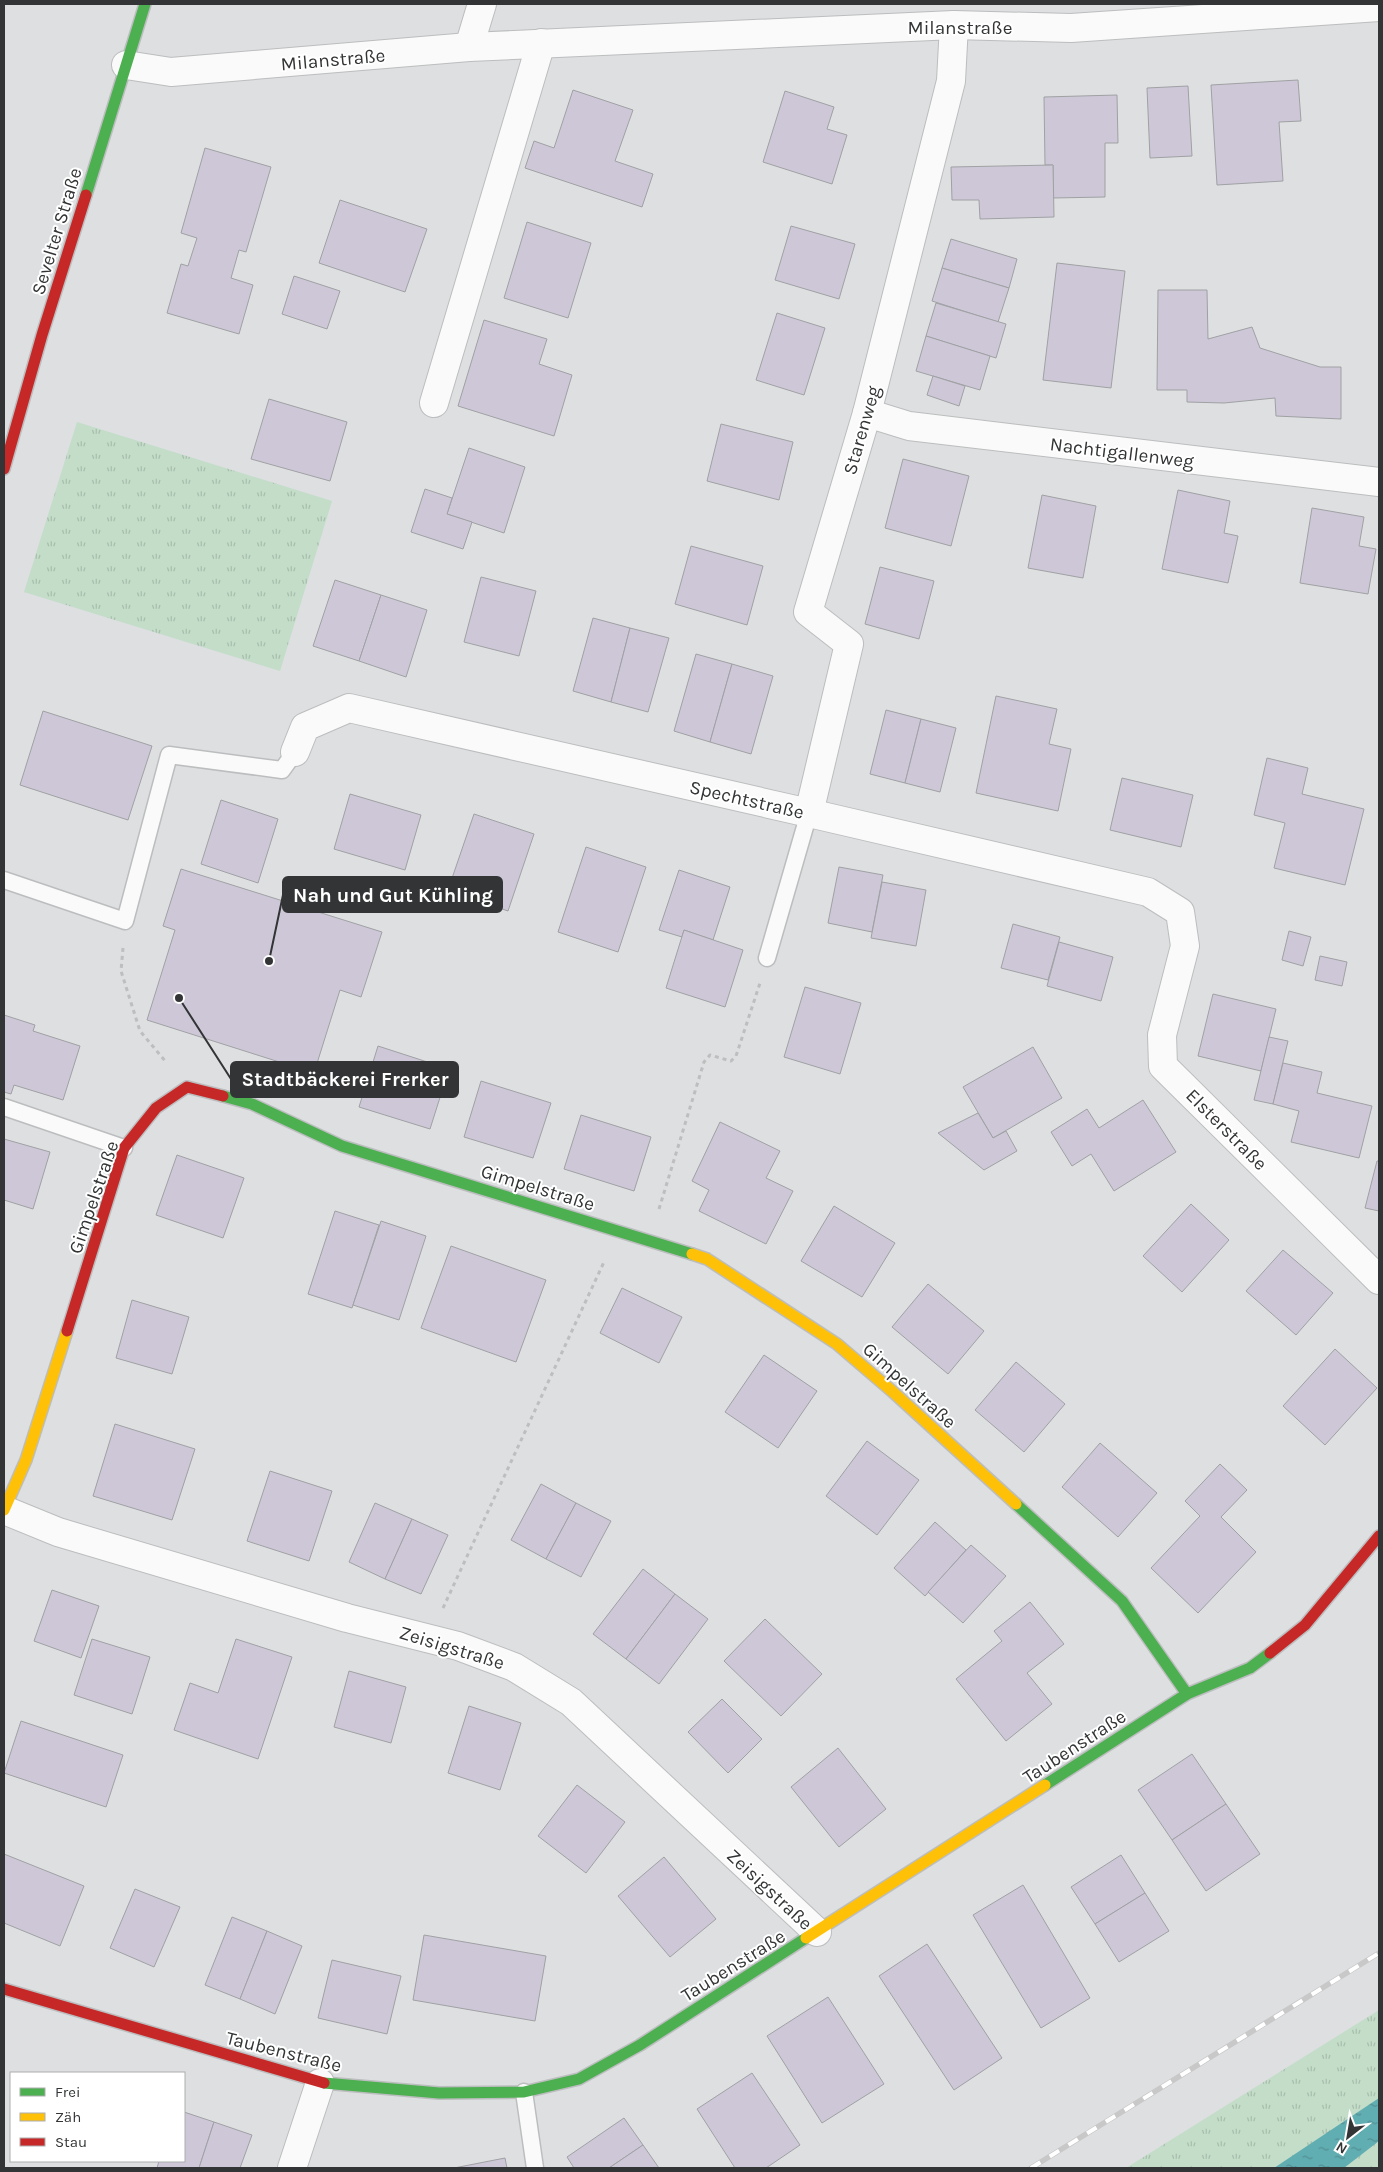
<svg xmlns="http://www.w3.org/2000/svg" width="1383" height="2172" font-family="Karla,sans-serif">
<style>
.park{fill:url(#park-tufts)}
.water{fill:url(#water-ripples)}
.building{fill:#cec7d8;stroke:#a0a1a3}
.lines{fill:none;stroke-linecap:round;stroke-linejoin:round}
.lane-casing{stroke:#bcbdbe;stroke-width:19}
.street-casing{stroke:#bcbdbe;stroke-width:30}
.fast-casing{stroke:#bcbdbe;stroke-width:14}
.slow-casing{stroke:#bcbdbe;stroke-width:14}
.jam-casing{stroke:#bcbdbe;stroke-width:14}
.path{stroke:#bebebf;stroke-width:3;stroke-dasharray:4 4;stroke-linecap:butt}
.lane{stroke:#fafafa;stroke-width:16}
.street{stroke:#fafafa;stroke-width:28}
.fast{stroke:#4caf50;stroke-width:11}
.slow{stroke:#ffc107;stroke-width:11}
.jam{stroke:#c62828;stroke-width:11}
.rail-casing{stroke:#c8c8c8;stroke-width:5.5}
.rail{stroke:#fff;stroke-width:4;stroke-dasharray:11;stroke-linecap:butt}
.labels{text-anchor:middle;stroke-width:4;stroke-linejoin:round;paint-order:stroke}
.street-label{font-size:19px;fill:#323435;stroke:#fff}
.leader{fill:none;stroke:#323435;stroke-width:2}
.callout-dot{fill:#323435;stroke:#fff;stroke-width:2}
.callout{fill:#323435;stroke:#323435;stroke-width:2}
.callout-label{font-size:20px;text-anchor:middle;font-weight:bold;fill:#fff}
</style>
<defs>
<pattern id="park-tufts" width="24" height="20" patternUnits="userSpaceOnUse" patternTransform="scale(1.25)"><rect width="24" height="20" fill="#c3ddc9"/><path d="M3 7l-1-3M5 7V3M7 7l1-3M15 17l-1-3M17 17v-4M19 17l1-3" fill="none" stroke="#a8bead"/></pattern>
<pattern id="water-ripples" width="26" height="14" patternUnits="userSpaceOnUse" patternTransform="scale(1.25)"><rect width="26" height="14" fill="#61aeb2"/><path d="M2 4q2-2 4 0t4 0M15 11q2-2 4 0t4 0" fill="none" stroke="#518e92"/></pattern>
</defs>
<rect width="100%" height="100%" fill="#dddfe1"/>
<!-- park -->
<g class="park">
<path d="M77,422L332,501L280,671L24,592Z"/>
<path d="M1379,2010V2168H1126Z"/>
</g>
<!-- water -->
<path class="water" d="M1379,2098V2141L1344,2168H1274Z"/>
<!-- building -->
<g class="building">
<path d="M1298,80L1301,121L1279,122L1283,181L1217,185L1211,85Z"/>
<path d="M1188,86L1192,156L1150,158L1147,88Z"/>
<path d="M573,90L633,110L615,161L653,174L642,207L525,168L534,141L554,148Z"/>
<path d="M785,91L834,107L827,129L847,135L832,184L763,162Z"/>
<path d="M1117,95L1118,143H1105V197L1053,198V165H1045L1044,97Z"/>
<path d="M205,148L271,167L246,252L239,250L231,278L253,285L239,334L167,313L181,264L188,266L197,238L181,233Z"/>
<path d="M1053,165L1054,217L980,219L979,200H952L951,167Z"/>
<path d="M340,200L427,229L405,292L319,263Z"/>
<path d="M527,222L591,243L568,318L504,298Z"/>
<path d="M791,226L855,244L839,299L775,280Z"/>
<path d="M951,239L1017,259L1009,288L942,268Z"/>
<path d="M1057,263L1125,271L1111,388L1043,380Z"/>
<path d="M942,268L1009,288L998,322L932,301Z"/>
<path d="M294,276L340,291L327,329L282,314Z"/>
<path d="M1158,290H1207L1208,339L1252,327L1260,348L1320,367H1341V419L1276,416L1275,398L1224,403L1187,402V390H1157Z"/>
<path d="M936,303L1006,324L996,358L926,336Z"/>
<path d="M777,313L825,328L804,395L756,380Z"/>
<path d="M484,320L547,339L539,364L572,375L554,436L458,406Z"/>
<path d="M926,336L990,356L980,390L916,371Z"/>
<path d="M933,376L965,386L959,406L927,395Z"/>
<path d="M269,399L347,422L330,481L251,459Z"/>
<path d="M721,424L793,442L779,500L707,481Z"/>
<path d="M469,448L525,467L504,533L447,514Z"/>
<path d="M903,459L969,476L951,546L885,528Z"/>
<path d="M425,489L452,498L447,514L472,522L463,549L411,532Z"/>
<path d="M1178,490L1230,501L1224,533L1238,536L1228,583L1162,569Z"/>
<path d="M1042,495L1096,506L1083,578L1028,568Z"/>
<path d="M1312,508L1364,517L1359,546L1376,549L1368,594L1300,583Z"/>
<path d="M691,546L763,566L747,625L675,604Z"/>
<path d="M880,567L934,581L919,639L865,624Z"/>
<path d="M481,577L536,591L519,656L464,642Z"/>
<path d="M335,580L381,595L359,661L313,646Z"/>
<path d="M381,595L427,610L406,677L359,661Z"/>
<path d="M593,618L630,628L611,702L573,691Z"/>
<path d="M630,628L669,638L648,712L611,702Z"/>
<path d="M696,654L732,664L710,742L674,731Z"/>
<path d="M732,664L773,676L751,754L710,742Z"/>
<path d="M996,696L1057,709L1049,744L1071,749L1058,811L976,793Z"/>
<path d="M886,710L921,719L905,783L870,774Z"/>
<path d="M43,711L152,746L128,820L20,785Z"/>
<path d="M921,719L956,728L940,792L905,783Z"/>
<path d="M1267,758L1308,768L1302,794L1364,809L1345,885L1274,868L1285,823L1254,815Z"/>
<path d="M1122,778L1193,795L1181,847L1110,830Z"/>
<path d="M350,794L421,815L405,870L334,849Z"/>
<path d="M221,800L278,819L258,883L201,864Z"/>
<path d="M474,814L534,834L508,911L448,890Z"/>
<path d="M586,847L646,867L618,952L558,932Z"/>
<path d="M839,867L883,875L872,932L828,923Z"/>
<path d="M181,869L382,932L361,997L340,990L314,1073L147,1020L175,930L163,926Z"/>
<path d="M679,870L730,887L713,940L684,930L682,937L659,930Z"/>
<path d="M882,882L926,890L916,946L871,938Z"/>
<path d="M1013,924L1060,937L1048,980L1001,968Z"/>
<path d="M684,930L743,950L725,1007L666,988Z"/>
<path d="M1289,931L1311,937L1303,966L1282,960Z"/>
<path d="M1059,942L1113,957L1101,1001L1047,986Z"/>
<path d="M1320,956L1347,962L1342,986L1315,980Z"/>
<path d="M805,987L861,1003L840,1074L784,1057Z"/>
<path d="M1213,994L1276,1009L1261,1071L1198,1056Z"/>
<path d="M4,1015L35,1025L33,1031L80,1046L63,1100L14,1085L11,1094L4,1092Z"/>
<path d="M1269,1037L1288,1041L1273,1104L1254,1100Z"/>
<path d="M378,1046L449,1069L430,1129L359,1107Z"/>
<path d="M1033,1047L1062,1098L993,1138L963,1087Z"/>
<path d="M1283,1063L1322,1072L1317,1093L1372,1106L1359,1158L1291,1142L1299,1111L1273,1104Z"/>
<path d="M481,1081L551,1103L533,1158L464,1137Z"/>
<path d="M1143,1100L1176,1152L1114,1191L1091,1154L1072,1166L1051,1132L1087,1109L1099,1128Z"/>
<path d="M978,1113L993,1138L1006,1131L1017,1151L984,1170L938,1133Z"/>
<path d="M581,1115L651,1137L634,1191L564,1169Z"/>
<path d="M720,1122L780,1151L766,1178L793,1191L766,1244L699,1211L709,1190L692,1181Z"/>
<path d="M4,1139L50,1152L33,1209L4,1200Z"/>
<path d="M177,1155L244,1178L223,1238L156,1215Z"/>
<path d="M1377,1161H1379V1211L1365,1208Z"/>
<path d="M1191,1204L1229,1240L1182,1292L1143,1256Z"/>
<path d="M834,1206L895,1243L862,1297L801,1261Z"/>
<path d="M335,1211L379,1225L352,1308L308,1294Z"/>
<path d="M381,1221L426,1236L399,1320L353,1305Z"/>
<path d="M451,1246L546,1280L516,1362L421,1328Z"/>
<path d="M1283,1250L1333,1293L1296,1335L1246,1291Z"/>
<path d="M928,1284L984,1331L948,1374L892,1327Z"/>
<path d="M622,1288L682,1317L659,1363L600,1333Z"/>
<path d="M132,1300L189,1317L172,1374L116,1358Z"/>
<path d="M1335,1349L1377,1388L1325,1445L1283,1406Z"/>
<path d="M764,1355L817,1391L778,1448L725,1412Z"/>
<path d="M1016,1362L1065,1404L1024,1452L975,1410Z"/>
<path d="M115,1424L195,1449L172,1520L93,1496Z"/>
<path d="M867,1441L919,1480L877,1535L826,1496Z"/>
<path d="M1100,1443L1157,1493L1118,1537L1062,1487Z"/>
<path d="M1220,1464L1247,1490L1221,1517L1256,1552L1198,1613L1151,1568L1200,1516L1185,1501Z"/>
<path d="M270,1471L332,1491L309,1561L247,1541Z"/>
<path d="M541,1484L576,1503L546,1559L511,1540Z"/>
<path d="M375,1503L412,1519L385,1579L349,1562Z"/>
<path d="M576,1503L611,1521L581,1577L546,1559Z"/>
<path d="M412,1519L448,1535L421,1594L385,1579Z"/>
<path d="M935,1522L966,1550L925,1596L894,1568Z"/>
<path d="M971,1545L1006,1576L963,1623L928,1592Z"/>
<path d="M643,1569L675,1594L626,1659L593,1634Z"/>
<path d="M52,1590L99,1606L81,1658L34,1641Z"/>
<path d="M675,1594L708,1619L659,1684L626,1659Z"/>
<path d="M1030,1602L1064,1644L1027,1673L1052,1704L1006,1741L956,1679L1002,1641L994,1631Z"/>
<path d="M765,1619L822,1674L781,1716L724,1661Z"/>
<path d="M92,1639L150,1657L132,1714L74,1695Z"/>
<path d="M236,1639L292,1657L258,1759L174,1730L190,1683L218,1693Z"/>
<path d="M349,1671L406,1687L391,1743L334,1727Z"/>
<path d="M722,1699L762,1739L728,1773L688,1732Z"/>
<path d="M469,1706L521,1723L500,1790L448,1773Z"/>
<path d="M21,1721L123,1755L106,1807L4,1773Z"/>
<path d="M838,1748L886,1809L839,1847L791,1787Z"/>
<path d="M1192,1754L1226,1804L1172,1840L1138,1790Z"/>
<path d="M577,1785L625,1822L586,1873L538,1836Z"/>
<path d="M1226,1804L1260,1854L1206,1891L1172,1840Z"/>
<path d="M4,1854L84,1886L60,1946L4,1923Z"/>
<path d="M1121,1855L1145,1893L1095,1924L1071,1887Z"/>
<path d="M664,1857L716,1919L670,1957L618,1896Z"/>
<path d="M1023,1885L1090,1998L1041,2028L973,1915Z"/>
<path d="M135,1889L180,1907L154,1967L110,1948Z"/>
<path d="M1145,1893L1169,1931L1119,1962L1095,1924Z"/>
<path d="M232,1917L267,1931L240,1999L205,1985Z"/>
<path d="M267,1931L302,1946L275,2014L240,1999Z"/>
<path d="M424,1935L546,1956L535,2021L413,2000Z"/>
<path d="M927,1944L1002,2058L954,2090L879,1976Z"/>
<path d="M332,1960L401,1976L387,2034L318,2018Z"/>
<path d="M828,1997L884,2084L822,2123L767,2036Z"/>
<path d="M752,2073L800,2145L766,2168H735L697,2109Z"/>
<path d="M184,2112L214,2122L199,2168H157L159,2161H184Z"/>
<path d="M624,2118L643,2145L609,2168H574L567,2157Z"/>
<path d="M214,2122L252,2135L240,2168H199Z"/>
<path d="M643,2145L659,2168H609Z"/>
<path d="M505,2158L507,2168H454Z"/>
</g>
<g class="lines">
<defs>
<g id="lane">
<path d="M4,880L125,921L169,755L282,770L295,752"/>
<path d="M767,958L809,813"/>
<path d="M4,1107L124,1148"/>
<path d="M524,2092L535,2168"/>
</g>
<g id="street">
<path d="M469,47L482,4"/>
<path d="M126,65L171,72L469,47L954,25L1071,28L1379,7"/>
<path d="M434,403L541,43"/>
<path d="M867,413L909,426L1379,482"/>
<path d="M295,752L305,727L349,708L809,813L1148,892L1180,912L1185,946L1162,1035L1163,1066L1379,1280"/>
<path d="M809,813L849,644L808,612L867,413L951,81L954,25"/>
<path d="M4,1510L58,1532L347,1618L458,1646L514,1667L571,1702L817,1932"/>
<path d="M292,2168L320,2083"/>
</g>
<g id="fast">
<path d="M86,195L145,4"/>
<path d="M223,1096L252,1104L342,1146L692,1254"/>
<path d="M1016,1504L1122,1601L1187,1694"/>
<path d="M1045,1785L1187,1694L1250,1668L1270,1653"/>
<path d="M324,2083L439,2093L524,2092L579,2079L640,2045L806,1938"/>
</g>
<g id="slow">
<path d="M692,1254L707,1259L837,1344L893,1392L1016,1504"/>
<path d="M4,1510L26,1460L67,1331"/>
<path d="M806,1938L1045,1785"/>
</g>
<g id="jam">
<path d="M4,469L42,335L86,195"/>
<path d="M67,1331L124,1148L156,1108L187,1087L223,1096"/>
<path d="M1270,1653L1305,1625L1379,1536"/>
<path d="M4,1989L324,2083"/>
</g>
</defs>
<!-- lane casing -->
<use href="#lane" class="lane-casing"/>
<!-- street casing -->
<use href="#street" class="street-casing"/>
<!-- fast casing -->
<use href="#fast" class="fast-casing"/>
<!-- slow casing -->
<use href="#slow" class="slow-casing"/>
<!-- jam casing -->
<use href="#jam" class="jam-casing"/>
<!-- path -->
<g class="path">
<path d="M123,948L121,971L140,1031L166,1062"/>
<path d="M659,1209L704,1062L710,1055L731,1061L736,1056L760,983"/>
<path d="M443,1608L604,1262"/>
</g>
<!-- lane -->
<use href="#lane" class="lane"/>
<!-- street -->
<use href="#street" class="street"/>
<!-- fast -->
<use href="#fast" class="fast"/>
<!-- slow -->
<use href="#slow" class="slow"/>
<!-- jam -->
<use href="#jam" class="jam"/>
<defs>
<path id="rail" d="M1031,2168L1379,1953"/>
</defs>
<!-- rail casing -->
<use href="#rail" class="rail-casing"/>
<!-- rail -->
<use href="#rail" class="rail"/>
</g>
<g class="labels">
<!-- street labels -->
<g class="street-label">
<text x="960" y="34">Milanstraße</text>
<text transform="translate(333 59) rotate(-5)" y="7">Milanstraße</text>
<text transform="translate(56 231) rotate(-73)" y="7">Sevelter Straße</text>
<text transform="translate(861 430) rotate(-74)" y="7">Starenweg</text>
<text transform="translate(1122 452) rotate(7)" y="7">Nachtigallenweg</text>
<text transform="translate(747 799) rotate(13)" y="7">Spechtstraße</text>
<text transform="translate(1227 1129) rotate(45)" y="7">Elsterstraße</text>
<text transform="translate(538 1187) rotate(17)" y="7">Gimpelstraße</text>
<text transform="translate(93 1197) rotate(-71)" y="7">Gimpelstraße</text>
<text transform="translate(910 1385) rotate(42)" y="7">Gimpelstraße</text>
<text transform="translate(452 1647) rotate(17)" y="7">Zeisigstraße</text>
<text transform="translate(1074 1746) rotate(-33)" y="7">Taubenstraße</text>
<text transform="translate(770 1889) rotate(43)" y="7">Zeisigstraße</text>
<text transform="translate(733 1965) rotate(-32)" y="7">Taubenstraße</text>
<text transform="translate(284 2051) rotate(14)" y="7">Taubenstraße</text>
</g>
</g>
<!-- callouts -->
<path class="leader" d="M269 961L283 895M179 998L231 1079"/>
<g class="callout-dot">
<circle cx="269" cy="961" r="5"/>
<circle cx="179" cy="998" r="5"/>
</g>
<g class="callout">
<rect x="283" y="877" width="219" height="35" rx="5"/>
<rect x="231" y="1062" width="227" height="35" rx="5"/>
</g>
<g class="callout-label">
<text x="393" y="902">Nah und Gut Kühling</text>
<text x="345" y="1086">Stadtbäckerei Frerker</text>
</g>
<!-- border -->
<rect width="1383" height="2172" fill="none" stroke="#323435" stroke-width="10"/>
<!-- legend -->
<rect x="10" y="2072" width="175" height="90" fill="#ffffff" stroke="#adaeae"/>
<rect x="20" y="2088" width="25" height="8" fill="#4caf50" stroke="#adaeae"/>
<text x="55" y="2097" font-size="15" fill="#323435">Frei</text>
<rect x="20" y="2113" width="25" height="8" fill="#ffc107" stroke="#adaeae"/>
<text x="55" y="2122" font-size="15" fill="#323435">Zäh</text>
<rect x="20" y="2138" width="25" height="8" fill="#c62828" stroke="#adaeae"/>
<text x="55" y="2147" font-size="15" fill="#323435">Stau</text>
<!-- north arrow -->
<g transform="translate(1348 2137) rotate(211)" stroke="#ffffff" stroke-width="4" paint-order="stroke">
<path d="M0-4L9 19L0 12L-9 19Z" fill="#323435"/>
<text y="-8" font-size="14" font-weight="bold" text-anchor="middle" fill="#323435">N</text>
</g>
</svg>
